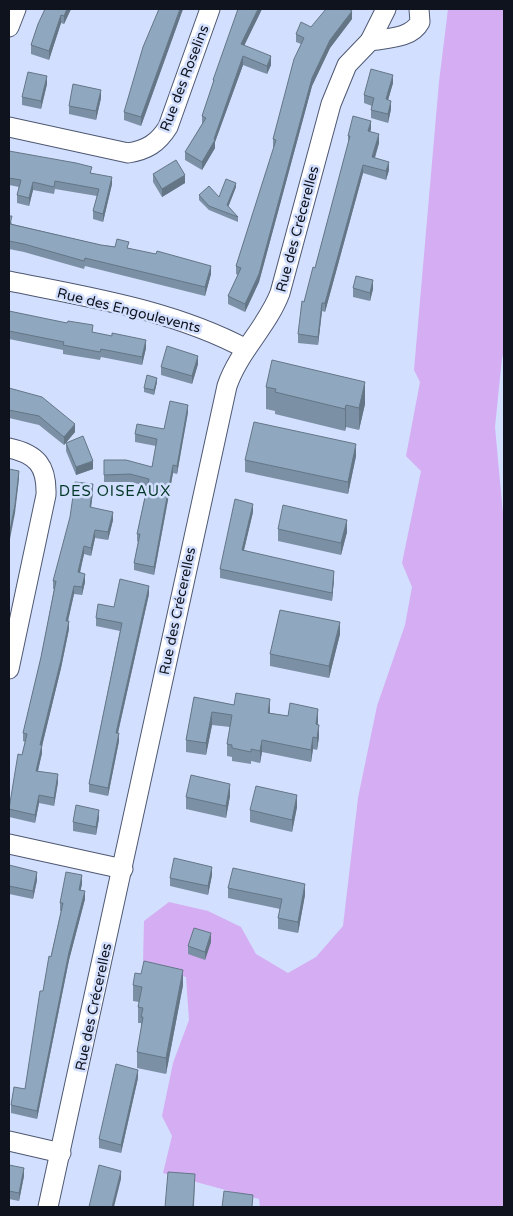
<svg xmlns="http://www.w3.org/2000/svg" width="513" height="1216" font-family="'Varela Round',sans-serif">
<style>
.green{fill:#d4adf3}
.lines{fill:none;stroke-linecap:round;stroke-linejoin:round}
.minor-casing{stroke:#4e5872;stroke-width:21}
.minor{stroke:#fff;stroke-width:19}
.wall{fill:#7b90a5}
.shaded-wall{fill:#647686}
.building{fill:#8fa8c0;stroke:#647686}
.labels{text-anchor:middle;stroke-width:5;stroke-linejoin:round;paint-order:stroke}
.street-label{font-size:14px;fill:#0f131d;stroke:#d3dffe}
.neighbourhood-label{font-size:15px;letter-spacing:1px;fill:#033727;stroke:#d3dffe}
</style>
<rect width="100%" height="100%" fill="#d3dffe"/>
<!-- green -->
<path class="green" d="M448,9H504V352L502,358L495,427L504,525V1207H260L259,1199L163,1173L172,1136L162,1116L173,1063L189,1020L186,977L143,964L144,921L169,902L208,911L241,927L256,954L288,973L316,957L343,926L358,798L377,706L405,625L412,587L402,563L421,471L406,456L420,382L414,370L439,82Z"/>
<g class="lines">
<defs>
<g id="minor">
<path d="M9,27L16,9"/>
<path d="M370,41C386,38 411,39 420,22L419,9"/>
<path d="M9,127L128,153C147,150 158,143 168,127L210,9"/>
<path d="M9,281C88,297 173,310 246,349"/>
<path d="M9,448C37,454 47,466 46,495L9,669"/>
<path d="M9,844L123,869"/>
<path d="M9,1141L61,1153"/>
<path d="M48,1207L227,386C239,351 267,327 280,293L331,104L347,65L370,41L386,9"/>
</g>
</defs>
<!-- minor casing -->
<use href="#minor" class="minor-casing"/>
<!-- minor -->
<use href="#minor" class="minor"/>
</g>
<!-- wall -->
<g class="wall">
<path d="M71,9L64,24L61,23L49,60L31,54V45L38,24Z"/>
<path d="M159,9H183L141,126L124,120V112Z"/>
<path d="M262,9L244,46L271,65L267,74L243,65L215,142V148L202,170L185,160V152L202,124V116L213,85V80Z"/>
<path d="M352,19L330,48L312,86L259,282L245,312L228,304V296L238,275L236,274V266L274,148L273,147V139L301,44L296,42V34L311,27Z"/>
<path d="M393,83L388,100L391,109L388,123L371,118V110L372,106L364,103V95Z"/>
<path d="M47,84L41,109L22,105V97Z"/>
<path d="M101,98L96,120L69,114V106Z"/>
<path d="M371,129L370,131L379,143L375,158L389,170L386,180L363,173L325,312L322,311L318,345L298,343V334L304,302L315,268L348,144V136Z"/>
<path d="M9,151L92,173L112,184L103,222L93,219V211L97,196L55,189L54,194L33,190L29,206L17,203V195L19,187L9,185Z"/>
<path d="M153,174L185,183L162,197L153,182Z"/>
<path d="M236,187L228,207L238,217V222L209,210L199,200V195L219,197Z"/>
<path d="M9,216L12,224L101,245L129,248L211,274L205,296L85,266L84,269L24,252L9,249Z"/>
<path d="M353,288L373,289L370,301L353,297Z"/>
<path d="M9,311L93,332L146,348L142,365L101,357L100,360L63,354V350L9,339Z"/>
<path d="M198,364L192,384L161,375V367Z"/>
<path d="M157,382L154,395L144,392V388Z"/>
<path d="M266,387L365,404L359,430L346,427L345,431L275,414V411L266,409Z"/>
<path d="M9,388L75,432L64,445L39,425L9,418Z"/>
<path d="M188,412L177,474L173,473L154,575L134,570V563L138,542L137,541V534L147,486L130,482H104V460L152,467L156,446L135,442V434L164,429Z"/>
<path d="M66,443L93,469L76,475L66,451Z"/>
<path d="M356,456L348,494L245,472V460Z"/>
<path d="M93,492L91,507L113,520L108,540L95,538L91,556L84,554L80,573L85,582L82,595L74,594L68,621L69,629L61,668L42,746V753L38,771L58,782L54,806L39,803L35,823L9,817V809L25,742L23,741V733L41,657L54,589H53V581Z"/>
<path d="M253,512L244,550L334,579L332,601L220,578V569Z"/>
<path d="M278,529L347,532L341,555L278,541Z"/>
<path d="M149,594L118,733L119,741L108,796L89,792V784L120,631L96,626V618L114,607Z"/>
<path d="M340,634L329,678L270,666V654Z"/>
<path d="M194,697L234,705L270,711V713L318,721V724L319,737L317,750L313,749L311,762L262,752L260,763L251,761V764L232,761V757L227,756V744L230,727L212,725L206,755L186,752V740Z"/>
<path d="M230,796L226,818L186,809V797Z"/>
<path d="M297,807L292,832L250,822V810Z"/>
<path d="M99,818L96,835L73,831V822Z"/>
<path d="M9,865L37,880L33,899L9,894Z"/>
<path d="M212,875L208,895L170,886V878Z"/>
<path d="M82,884L80,890L85,899L69,960L37,1119L11,1113V1105L25,1089L43,991L61,911H60V903Z"/>
<path d="M228,888L305,895L298,933L278,929V918L280,909L228,898Z"/>
<path d="M211,942L205,960L188,954V946Z"/>
<path d="M133,985H183L166,1074L137,1068V1052L141,1031V1023H138V1007L139,1002L133,1001Z"/>
<path d="M138,1078L121,1153L99,1148V1139Z"/>
<path d="M9,1165L24,1176L19,1201L9,1199Z"/>
</g>
<!-- shaded-wall -->
<g class="shaded-wall">
<path d="M67,9H71L64,24V16Z"/>
<path d="M180,9H183L141,126V117Z"/>
<path d="M258,9H262L241,52V44Z"/>
<path d="M352,11V19L330,48L312,86L259,282L245,312V304L312,78L330,40Z"/>
<path d="M61,15V23L49,60V51Z"/>
<path d="M243,56V65L215,142V148L202,170V162L214,139Z"/>
<path d="M271,56V65L267,74V66Z"/>
<path d="M393,75V83L386,107V99Z"/>
<path d="M47,76V84L41,109V101Z"/>
<path d="M101,90V98L96,120V111Z"/>
<path d="M391,101V109L388,123V114Z"/>
<path d="M371,121V129L368,139V131Z"/>
<path d="M379,134V143L372,166V157Z"/>
<path d="M389,162V170L386,180V171Z"/>
<path d="M363,165V173L325,312V303Z"/>
<path d="M185,175V183L162,197V189Z"/>
<path d="M112,177V184L103,222V214Z"/>
<path d="M33,182V190L29,206V198Z"/>
<path d="M236,183V187L227,210V205Z"/>
<path d="M211,266V274L205,296V287Z"/>
<path d="M373,280V289L370,301V293Z"/>
<path d="M322,303V311L318,345V337Z"/>
<path d="M146,340V348L142,365V357Z"/>
<path d="M198,356V364L192,384V376Z"/>
<path d="M157,378V382L154,395V390Z"/>
<path d="M365,382V404L359,430V408Z"/>
<path d="M188,405V412L177,474V466Z"/>
<path d="M346,405V427L345,431V409Z"/>
<path d="M75,424V432L64,445V437Z"/>
<path d="M356,444V456L348,494V482Z"/>
<path d="M93,461V469L76,475V467Z"/>
<path d="M173,465V473L154,575V567Z"/>
<path d="M19,471V479L15,513L9,544V535Z"/>
<path d="M93,484V492L90,515V507Z"/>
<path d="M253,504V512L242,558V550Z"/>
<path d="M113,512V520L108,540V532Z"/>
<path d="M347,520V532L341,555V543Z"/>
<path d="M95,530V538L91,556V548Z"/>
<path d="M84,546V554L78,580V572Z"/>
<path d="M334,571V579L332,601V593Z"/>
<path d="M85,574V582L82,595V587Z"/>
<path d="M74,586V594L66,629V621Z"/>
<path d="M149,586V594L116,741V733Z"/>
<path d="M69,621V629L61,668L42,746V753L36,779V771L40,745Z"/>
<path d="M340,622V634L329,678V666Z"/>
<path d="M270,699V711L268,725V713Z"/>
<path d="M318,709V721L316,736V724Z"/>
<path d="M212,712V725L206,755V743Z"/>
<path d="M319,725V737L317,750V738Z"/>
<path d="M119,733V741L108,796V788Z"/>
<path d="M313,737V749L311,762V750Z"/>
<path d="M262,740V752L260,763V751Z"/>
<path d="M58,774V782L54,806V798Z"/>
<path d="M230,784V796L226,818V806Z"/>
<path d="M39,795V803L35,823V815Z"/>
<path d="M297,795V807L292,832V820Z"/>
<path d="M99,810V818L96,835V827Z"/>
<path d="M212,867V875L208,895V886Z"/>
<path d="M37,872V880L33,899V891Z"/>
<path d="M82,875V884L79,898V890Z"/>
<path d="M305,884V895L298,933V922Z"/>
<path d="M85,891V899L69,960L37,1119V1111L69,952Z"/>
<path d="M211,933V942L205,960V952Z"/>
<path d="M183,970V985L166,1074V1058Z"/>
<path d="M138,1070V1078L121,1153V1145Z"/>
<path d="M24,1168V1176L19,1201V1193Z"/>
<path d="M121,1171V1179L114,1207H112Z"/>
<path d="M195,1174L194,1207H193Z"/>
</g>
<!-- building -->
<g class="building">
<path d="M45,9H67L64,16L61,15L49,51L31,45L38,24Z"/>
<path d="M159,9H180L141,117L124,112L143,47Z"/>
<path d="M238,9H258L241,44L271,56L267,66L243,56L214,139L215,140L202,162L185,152L206,118L202,116L214,80H213Z"/>
<path d="M326,9H349L352,11L330,40L312,78L259,274L245,304L228,296L241,268L236,266L276,140L273,139L294,59L304,38L296,34L301,22L311,27Z"/>
<path d="M371,69L393,75L386,99L391,101L388,114L371,110L374,98L364,95Z"/>
<path d="M28,72L47,76L41,101L22,97Z"/>
<path d="M73,84L101,90L96,111L69,106Z"/>
<path d="M353,116L371,121L368,131L379,134L372,157L389,162L386,171L363,165L325,303H322L318,337L298,334L302,301L304,302L313,267L315,268L347,147L350,136H348Z"/>
<path d="M9,151L76,163L92,167L90,173L112,177L103,214L93,211L99,189L55,181L54,187L33,182L29,198L17,195L21,180L9,178Z"/>
<path d="M176,160L185,175L162,189L153,174Z"/>
<path d="M226,179L236,183L227,205L238,217L209,206L199,195L209,186L219,197Z"/>
<path d="M9,216H12L10,224L101,245L115,247L117,239L129,242L127,248L156,254L157,251L211,266L205,287L85,258L84,261L24,244L9,241Z"/>
<path d="M356,276L373,280L370,293L353,288Z"/>
<path d="M9,311L67,323L68,321L93,325L92,332L112,336V333L146,340L142,357L101,349L100,352L63,345L64,342L9,331Z"/>
<path d="M167,346L198,356L192,376L161,367Z"/>
<path d="M272,360L365,382L359,408L346,405L345,409L275,392L276,389L266,387Z"/>
<path d="M147,375L157,378L154,390L144,388Z"/>
<path d="M9,388L42,397L75,424L64,437L39,416L9,410Z"/>
<path d="M170,401L188,405L177,466L173,465L154,567L134,563L140,534H137L149,479L130,474L104,475V460H126L152,467L157,439L135,434L137,424L164,429Z"/>
<path d="M254,422L356,444L348,482L245,460Z"/>
<path d="M83,436L93,461L76,467L66,443Z"/>
<path d="M9,469L19,471L15,505L9,535Z"/>
<path d="M75,482L93,484L90,507L113,512L108,532L95,530L91,548L84,546L78,572L85,574L82,587L74,586L66,621H69L61,660L40,745H42L36,771L58,774L54,798L39,795L35,815L9,809L18,754L22,755L27,734L23,733L41,657L56,581H53L70,517Z"/>
<path d="M235,499L253,504L242,550L334,571L332,593L220,569Z"/>
<path d="M283,505L347,520L341,543L278,529Z"/>
<path d="M120,579L149,586L116,733H119L108,788L89,784L122,623L96,618L98,604L114,607Z"/>
<path d="M280,610L340,622L329,666L270,654Z"/>
<path d="M236,693L270,699L268,713L288,716L290,703L318,709L316,724L319,725L317,738L313,737L311,750L262,740L260,751L251,749V752L232,748V745L227,744L232,715L212,712L206,743L186,740L194,697L234,705Z"/>
<path d="M191,775L230,784L226,806L186,797Z"/>
<path d="M256,786L297,795L292,820L250,810Z"/>
<path d="M76,805L99,810L96,827L73,822Z"/>
<path d="M174,858L212,867L208,886L170,878Z"/>
<path d="M9,865L37,872L33,891L9,886Z"/>
<path d="M233,868L305,884L298,922L278,918L282,899L228,888Z"/>
<path d="M66,872L82,875L79,890L85,891L69,952L37,1111L11,1105L14,1087L25,1089L40,991H43L49,956L51,957L63,903H60Z"/>
<path d="M194,928L211,933L205,952L188,946Z"/>
<path d="M144,961L183,970L166,1058L137,1052L143,1017H141L143,1008L138,1007L142,987L133,985L135,973L141,974Z"/>
<path d="M116,1064L138,1070L121,1145L99,1139Z"/>
<path d="M9,1165L24,1168L19,1193L9,1191Z"/>
<path d="M99,1165L121,1171L112,1207H89Z"/>
<path d="M168,1172L195,1174L193,1207H165Z"/>
<path d="M224,1191L253,1195L252,1207H222Z"/>
</g>
<g class="labels">
<!-- street labels -->
<g class="street-label">
<text transform="translate(184 78) rotate(-69)" y="5">Rue des Roselins</text>
<text transform="translate(297 229) rotate(-75)" y="5">Rue des Crécerelles</text>
<text transform="translate(129 310) rotate(14)" y="5">Rue des Engoulevents</text>
<text transform="translate(177 611) rotate(-78)" y="5">Rue des Crécerelles</text>
<text transform="translate(93 1007) rotate(-78)" y="5">Rue des Crécerelles</text>
</g>
<!-- neighbourhood labels -->
<g class="neighbourhood-label">
<text x="115" y="496">DES OISEAUX</text>
</g>
</g>
<!-- border -->
<rect width="513" height="1216" fill="none" stroke="#0f131d" stroke-width="20"/>
</svg>
